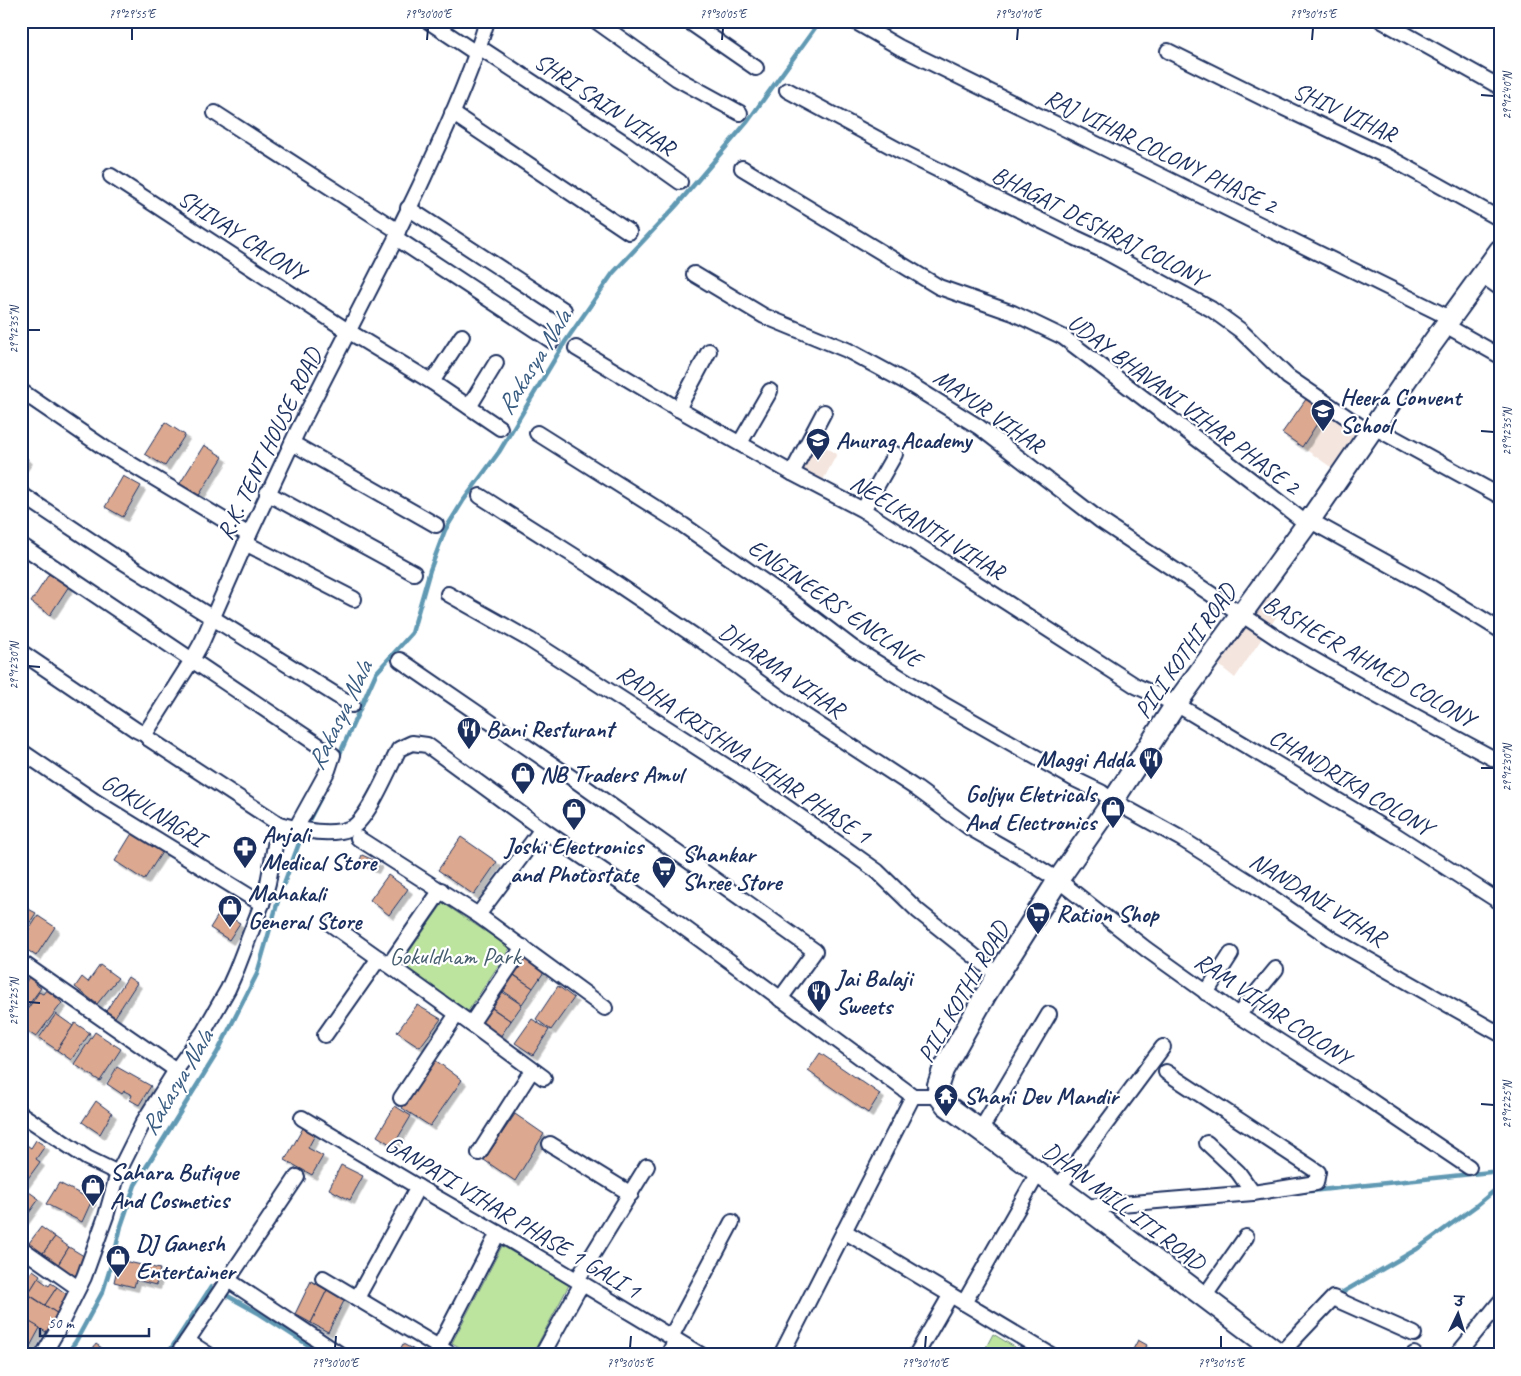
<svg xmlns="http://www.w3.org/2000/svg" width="1521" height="1376" font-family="Caveat,'Playpen Sans Deva',sans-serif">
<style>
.built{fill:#f4e5de}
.green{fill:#bde49f;stroke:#6c8a7e}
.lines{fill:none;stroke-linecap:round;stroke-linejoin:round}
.stream{stroke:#6199b3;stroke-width:4.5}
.building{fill:#dca990;stroke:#1b2f5e;filter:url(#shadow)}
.street-casing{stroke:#1b2f5e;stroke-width:18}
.secondary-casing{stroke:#1b2f5e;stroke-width:24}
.street{stroke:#fff;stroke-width:14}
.secondary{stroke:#fff;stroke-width:20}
.ticks{fill:none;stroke:#1b2f5e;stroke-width:2}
.labels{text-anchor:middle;stroke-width:4.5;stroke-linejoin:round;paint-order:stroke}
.street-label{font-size:24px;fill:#1b2f5e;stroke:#fff}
.poi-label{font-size:24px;font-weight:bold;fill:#1b2f5e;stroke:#fff;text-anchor:start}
.park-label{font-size:24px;fill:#445c6e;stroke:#fff}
.water-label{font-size:25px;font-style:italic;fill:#385b81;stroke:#fff}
.neatline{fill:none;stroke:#1b2f5e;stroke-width:2}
.ticks-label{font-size:12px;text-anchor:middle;fill:#1b2f5e}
</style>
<defs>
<filter id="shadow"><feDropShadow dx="4.5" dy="4.5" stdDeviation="0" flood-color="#0004"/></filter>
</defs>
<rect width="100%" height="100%" fill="#fff"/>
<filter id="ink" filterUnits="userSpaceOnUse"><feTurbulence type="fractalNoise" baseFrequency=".02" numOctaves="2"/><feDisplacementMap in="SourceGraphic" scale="10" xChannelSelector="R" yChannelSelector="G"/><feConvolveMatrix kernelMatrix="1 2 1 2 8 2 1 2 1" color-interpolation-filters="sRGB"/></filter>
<g filter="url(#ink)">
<!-- built -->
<g class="built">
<path d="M1309,395L1364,431L1335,470L1282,433Z"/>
<path d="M814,440L837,454L822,482L799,468Z"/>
<path d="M1267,595L1283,607L1235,678L1219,665Z"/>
</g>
<!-- green -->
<g class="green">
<path d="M443,903L510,948L468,1011L400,965Z"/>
<path d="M502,1246L569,1285L532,1355H474L452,1343Z"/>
<path d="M993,1334L1028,1355H982Z"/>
</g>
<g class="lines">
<!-- stream -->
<g class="stream">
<path d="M337,760L376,673L412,633L430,570L445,530L463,501L499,452L565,342L613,273L676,206L748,121L820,21"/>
<path d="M1292,1193L1500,1171"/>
<path d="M226,1295L260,1314L313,1348L317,1347"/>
<path d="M1338,1295L1417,1249L1476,1206L1500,1186"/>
<path d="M66,1355L76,1341L103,1291L114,1256L121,1226L135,1185L217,1053L257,974L280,894L304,830L321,797"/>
<path d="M167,1355L211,1287"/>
</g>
</g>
<!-- building -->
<g class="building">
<path d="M1309,395L1328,407L1302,447L1282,433Z"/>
<path d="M165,422L185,435L165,466L145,454Z"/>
<path d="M204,445L223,457L198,497L179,485Z"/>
<path d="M21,455L28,459L21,469Z"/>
<path d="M123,476L141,486L123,517L105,507Z"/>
<path d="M49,574L69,586L50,615L31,602Z"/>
<path d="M134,830L164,849L144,880L115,861Z"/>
<path d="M461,837L497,862L474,895L438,870Z"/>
<path d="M362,855L378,862L374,869L359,862Z"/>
<path d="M388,875L408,889L389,915L370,900Z"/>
<path d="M21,905L36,913L21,936Z"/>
<path d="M220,912L240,923L229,940L210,928Z"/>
<path d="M38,916L55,927L36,956L26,949L28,946L21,942Z"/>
<path d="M524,958L544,972L533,988L513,974Z"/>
<path d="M100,965L118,978L97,1004L75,987L82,977L88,982Z"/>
<path d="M512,974L533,988L522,1004L502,990Z"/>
<path d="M29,976L36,981L35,984L41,988L21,1015V979L26,982Z"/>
<path d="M128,977L137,983L115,1017L106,1011Z"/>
<path d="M558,986L574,998L551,1030L536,1019Z"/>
<path d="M47,989L62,1003L36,1037L21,1027V1019L39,992L43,994Z"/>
<path d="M501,991L522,1005L511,1021L491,1007Z"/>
<path d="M417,1005L441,1019L420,1047L397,1032Z"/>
<path d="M490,1007L511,1021L500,1037L479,1023Z"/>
<path d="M56,1014L73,1026L57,1050L39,1038Z"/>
<path d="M532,1019L549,1030L533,1055L515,1043Z"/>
<path d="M75,1023L90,1033L71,1060L57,1050Z"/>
<path d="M95,1032L121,1049L100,1081L74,1064Z"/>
<path d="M820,1053L880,1094L868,1113L808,1071Z"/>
<path d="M435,1060L462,1080L430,1126L402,1108Z"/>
<path d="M117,1067L151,1086L139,1105L130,1100L132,1095L124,1091L122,1094L107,1084Z"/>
<path d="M96,1101L112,1113L100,1134L82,1122Z"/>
<path d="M395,1106L411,1116L393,1146L377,1136Z"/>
<path d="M515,1114L544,1134L515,1181L484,1160Z"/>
<path d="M303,1128L315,1135L308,1148L323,1156L312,1175L285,1160Z"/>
<path d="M36,1140L45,1146L36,1159L40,1162L21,1188V1141L31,1148Z"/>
<path d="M341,1165L363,1176L350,1200L329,1189Z"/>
<path d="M59,1183L92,1200L82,1222L46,1204Z"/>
<path d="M22,1187L39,1199L21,1224V1188Z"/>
<path d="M41,1227L55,1237L40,1257L26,1247Z"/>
<path d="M55,1237L69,1247L56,1268L40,1257Z"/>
<path d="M69,1247L87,1258L73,1279L56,1268Z"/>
<path d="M119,1260L160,1269L156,1285L136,1280L134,1287L114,1282Z"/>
<path d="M21,1269L30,1274L33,1270L40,1275L28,1294L21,1290Z"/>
<path d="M38,1278L49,1286L51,1283L57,1287L45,1305L28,1294Z"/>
<path d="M311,1281L327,1290L311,1323L295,1314Z"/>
<path d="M57,1287L69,1296L58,1314L45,1305Z"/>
<path d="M21,1290L58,1314L46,1332L21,1317Z"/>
<path d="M327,1290L345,1299L328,1332L311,1323Z"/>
<path d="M23,1318L40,1328L28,1350L21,1346V1322Z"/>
<path d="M1138,1340L1147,1345L1144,1351L1150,1355H1130Z"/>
<path d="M96,1344L112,1355H88Z"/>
<path d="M403,1344L422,1354L397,1355Z"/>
</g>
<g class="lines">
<defs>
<g id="street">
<path d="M428,21L476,53"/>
<path d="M596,21L676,78L740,113"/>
<path d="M688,21L756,68"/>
<path d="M854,21L899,47L1450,318"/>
<path d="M1382,21L1500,87"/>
<path d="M479,47L625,143L680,182"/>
<path d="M1168,51L1263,98L1392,159L1500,219"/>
<path d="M787,90L900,151L1076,238L1104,251L1211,309L1240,330L1288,377L1370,433"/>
<path d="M215,113L398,231"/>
<path d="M452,113L629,232"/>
<path d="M742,168L939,287L1013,313L1063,337L1251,480L1307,524"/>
<path d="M111,176L348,331L432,382L500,428"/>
<path d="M408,208L564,310"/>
<path d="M396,238L552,341"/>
<path d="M694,274L764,316L847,350L906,382L979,427L1101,521L1283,642L1370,692L1500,762"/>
<path d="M1482,275L1500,288"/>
<path d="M1445,325L1500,356"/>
<path d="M576,348L678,409L792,473L863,510L1136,686L1176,704L1394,834L1500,902"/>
<path d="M432,382L462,336"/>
<path d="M21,391L106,449L249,535"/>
<path d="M469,407L496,363"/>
<path d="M678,409L709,351"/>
<path d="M1374,427L1500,496"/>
<path d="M537,433L683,525L786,597L853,648L943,704L1074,779L1101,792L1113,801L1180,838L1248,881L1332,939L1500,1034"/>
<path d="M292,443L436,525"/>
<path d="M740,443L770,391"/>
<path d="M792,473L824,412"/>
<path d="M267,493L414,573"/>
<path d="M21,494L117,558L352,705"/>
<path d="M480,496L595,569L711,647L804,715L917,789L970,828L1021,857L1058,880L1146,949L1238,1015L1349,1086L1469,1167"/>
<path d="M863,510L895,454"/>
<path d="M1309,520L1427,585L1500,630"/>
<path d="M245,543L354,599"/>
<path d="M21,545L333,755L328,770L296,828"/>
<path d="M448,594L530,640L743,777L825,834L877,871L918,911L998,975"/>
<path d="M21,652L136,730L146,735"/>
<path d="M400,660L575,780L815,951L780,999"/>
<path d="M21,751L96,802L262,904"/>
<path d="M279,824L149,739L146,735L147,731L192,660L202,642L249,535L298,430L396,238L398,231C408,210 419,189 428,168C450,121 472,71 487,21"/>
<path d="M542,829L478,915L605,1008"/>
<path d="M358,838L478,915"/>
<path d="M441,890L389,965L471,1024L523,947"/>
<path d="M332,925L387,964"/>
<path d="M21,962L176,1070"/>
<path d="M1206,993L1231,954"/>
<path d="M1238,1015L1276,969"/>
<path d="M471,1024L544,1078"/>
<path d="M325,1035L379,958"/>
<path d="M401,1098L457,1014"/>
<path d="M21,1114L87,1158L118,1173"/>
<path d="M302,1118L418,1187L498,1233L701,1355"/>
<path d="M980,1131L1049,1014"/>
<path d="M1207,1143L1238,1172L1253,1193"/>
<path d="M550,1144L631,1194"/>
<path d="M479,1153L532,1070"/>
<path d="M1058,1188L1163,1047"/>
<path d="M1085,1207L1253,1193L1316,1183L1318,1172L1166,1072"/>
<path d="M844,1231L1051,1355"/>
<path d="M21,1248L78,1288"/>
<path d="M323,1278L452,1355"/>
<path d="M228,1280L341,1355"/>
<path d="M577,1280L647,1166"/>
<path d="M1204,1297L1246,1237"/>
<path d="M357,1298L418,1187"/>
<path d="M964,1303L1038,1173"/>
<path d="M671,1337L732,1222"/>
<path d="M187,1341L297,1177"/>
<path d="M439,1347L498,1233"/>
<path d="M1280,1354L1333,1298L1414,1334"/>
<path d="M1414,1354L1415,1355"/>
<path d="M43,1355L57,1331L84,1277L106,1216L118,1173L144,1121L176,1070L204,1031L228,989L236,971L263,901L268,883L279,824C300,830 331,837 351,828C368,820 390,766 399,749L412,743L427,745L542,829L656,907L913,1096H939"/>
<path d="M177,1355L187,1341L209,1355"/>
<path d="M542,1355L582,1283"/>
<path d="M668,1355L676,1340"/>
<path d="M781,1355L913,1096"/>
<path d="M916,1355L950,1296"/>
<path d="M1457,1355L1500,1302"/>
</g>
<path id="secondary" d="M1281,1355L1085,1207L946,1105L939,1096L938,1085L943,1070L986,994L1058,880L1113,801L1176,704L1307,524L1415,367L1500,250"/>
</defs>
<!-- street casing -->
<use href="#street" class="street-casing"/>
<!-- secondary casing -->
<use href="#secondary" class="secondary-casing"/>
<!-- street -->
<use href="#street" class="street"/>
<!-- secondary -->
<use href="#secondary" class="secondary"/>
</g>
</g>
<!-- ticks -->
<path class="ticks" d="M132,40V28M427,40L428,28M722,40L723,28M1017,40L1018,28M1312,40L1313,28M1481,95L1494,96M28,330H40M1481,431L1494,432M28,666L40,667M1481,768H1494M28,1002L40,1003M1481,1104L1494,1105M335,1348L336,1336M630,1348L631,1336M925,1348L926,1336M1221,1348V1336"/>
<!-- icons -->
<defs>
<symbol id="school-pin" viewBox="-11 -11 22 30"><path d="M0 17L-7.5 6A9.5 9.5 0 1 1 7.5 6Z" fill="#1b2f5e" stroke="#fff"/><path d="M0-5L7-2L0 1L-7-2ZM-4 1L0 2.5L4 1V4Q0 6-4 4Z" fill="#fff"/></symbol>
<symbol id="restaurant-pin" viewBox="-11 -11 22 30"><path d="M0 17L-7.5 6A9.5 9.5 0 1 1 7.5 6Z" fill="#1b2f5e" stroke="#fff"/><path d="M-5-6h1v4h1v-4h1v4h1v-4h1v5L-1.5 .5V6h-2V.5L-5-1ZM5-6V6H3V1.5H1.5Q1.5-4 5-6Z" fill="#fff"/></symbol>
<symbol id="shop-pin" viewBox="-11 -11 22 30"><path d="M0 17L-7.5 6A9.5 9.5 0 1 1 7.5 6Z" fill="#1b2f5e" stroke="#fff"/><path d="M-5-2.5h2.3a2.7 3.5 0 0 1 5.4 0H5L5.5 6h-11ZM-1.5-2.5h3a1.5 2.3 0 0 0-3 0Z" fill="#fff"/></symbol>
<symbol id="pharmacy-pin" viewBox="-11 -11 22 30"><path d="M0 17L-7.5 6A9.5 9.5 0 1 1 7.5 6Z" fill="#1b2f5e" stroke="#fff"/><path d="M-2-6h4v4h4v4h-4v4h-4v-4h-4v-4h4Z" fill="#fff"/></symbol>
<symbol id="supermarket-pin" viewBox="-11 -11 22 30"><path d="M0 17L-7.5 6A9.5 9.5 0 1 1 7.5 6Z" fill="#1b2f5e" stroke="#fff"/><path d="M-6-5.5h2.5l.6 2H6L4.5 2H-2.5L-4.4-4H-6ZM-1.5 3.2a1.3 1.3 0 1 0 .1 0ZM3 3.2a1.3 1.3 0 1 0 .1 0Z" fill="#fff"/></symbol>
<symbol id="temple-pin" viewBox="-11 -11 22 30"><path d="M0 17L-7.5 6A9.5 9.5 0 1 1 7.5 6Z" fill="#1b2f5e" stroke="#fff"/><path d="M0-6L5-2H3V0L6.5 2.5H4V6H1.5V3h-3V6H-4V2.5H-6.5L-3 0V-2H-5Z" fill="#fff"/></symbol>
</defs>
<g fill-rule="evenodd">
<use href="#school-pin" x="1309" y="397" width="28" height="38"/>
<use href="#school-pin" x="804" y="426" width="28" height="38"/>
<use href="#restaurant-pin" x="455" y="715" width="28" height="38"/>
<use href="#restaurant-pin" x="1137" y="745" width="28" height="38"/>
<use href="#shop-pin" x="509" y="760" width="28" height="38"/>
<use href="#shop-pin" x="1099" y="794" width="28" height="38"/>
<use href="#shop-pin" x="560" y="796" width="28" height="38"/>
<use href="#pharmacy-pin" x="231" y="834" width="28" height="38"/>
<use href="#supermarket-pin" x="650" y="854" width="28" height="38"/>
<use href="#shop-pin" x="216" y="893" width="28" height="38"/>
<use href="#supermarket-pin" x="1024" y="900" width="28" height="38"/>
<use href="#restaurant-pin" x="805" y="978" width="28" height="38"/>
<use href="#temple-pin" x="932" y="1082" width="28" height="38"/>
<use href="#shop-pin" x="79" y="1172" width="28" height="38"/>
<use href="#shop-pin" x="104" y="1243" width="28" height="38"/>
</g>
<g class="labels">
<!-- street labels -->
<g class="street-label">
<text transform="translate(605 104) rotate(34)" y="8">SHRI SAIN VIHAR</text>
<text transform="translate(1345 112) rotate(25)" y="8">SHIV VIHAR</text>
<text transform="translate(1161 151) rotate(26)" y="8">RAJ VIHAR COLONY PHASE 2</text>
<text transform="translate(1099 226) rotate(27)" y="8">BHAGAT DESHRAJ COLONY</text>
<text transform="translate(242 235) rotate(33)" y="8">SHIVAY CALONY</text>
<text transform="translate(1184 404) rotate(37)" y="8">UDAY BHAVANI VIHAR PHASE 2</text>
<text transform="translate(989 411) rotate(35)" y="8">MAYUR VIHAR</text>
<text transform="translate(269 444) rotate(-64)" y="8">R.K. TENT HOUSE ROAD</text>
<text transform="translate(928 527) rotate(32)" y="8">NEELKANTH VIHAR</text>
<text transform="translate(835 603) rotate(35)" y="8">ENGINEERS' ENCLAVE</text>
<text transform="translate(1185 651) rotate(-55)" y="8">PILI KOTHI ROAD</text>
<text transform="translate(1369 661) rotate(30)" y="8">BASHEER AHMED COLONY</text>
<text transform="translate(782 670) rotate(35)" y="8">DHARMA VIHAR</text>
<text transform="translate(744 754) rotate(34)" y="8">RADHA KRISHNA VIHAR PHASE 1</text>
<text transform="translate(1351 782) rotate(31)" y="8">CHANDRIKA COLONY</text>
<text transform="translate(153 810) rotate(32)" y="8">GOKULNAGRI</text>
<text transform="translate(1318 899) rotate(32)" y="8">NANDANI VIHAR</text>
<text transform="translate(963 992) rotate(-60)" y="8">PILI KOTHI ROAD</text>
<text transform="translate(1273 1009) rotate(34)" y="8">RAM VIHAR COLONY</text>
<text transform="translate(1124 1206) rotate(37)" y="8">DHAN MILL ITI ROAD</text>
<text transform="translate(513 1217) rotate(31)" y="8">GANPATI VIHAR PHASE 1 GALI 1</text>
</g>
<!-- poi labels -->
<g class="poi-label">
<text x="1340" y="405">Heera Convent<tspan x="1340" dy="28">School</tspan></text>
<text x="836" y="448">Anurag Academy</text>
<text x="486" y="737">Bani Resturant</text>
<text x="1134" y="767" text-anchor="end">Maggi Adda</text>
<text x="540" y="782">NB Traders Amul</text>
<text x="1096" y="802" text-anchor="end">Goljyu Eletricals<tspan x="1096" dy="28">And Electronics</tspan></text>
<text x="262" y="842">Anjali<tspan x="262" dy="28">Medical Store</tspan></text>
<text x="574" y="854" text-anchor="middle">Joshi Electronics<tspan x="574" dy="28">and Photostate</tspan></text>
<text x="682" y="862">Shankar<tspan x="682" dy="28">Shree Store</tspan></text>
<text x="248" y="901">Mahakali<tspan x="248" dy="28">General Store</tspan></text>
<text x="1056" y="922">Ration Shop</text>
<text x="836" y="986">Jai Balaji<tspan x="836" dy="28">Sweets</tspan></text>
<text x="964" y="1104">Shani Dev Mandir</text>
<text x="110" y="1180">Sahara Butique<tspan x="110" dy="28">And Cosmetics</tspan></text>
<text x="136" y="1251">DJ Ganesh<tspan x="136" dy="28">Entertainer</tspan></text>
</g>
<!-- park labels -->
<g class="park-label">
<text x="455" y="964">Gokuldham Park</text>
</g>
<!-- water labels -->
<g class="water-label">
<text transform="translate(533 362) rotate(-58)" y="9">Rakasya Nala</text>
<text transform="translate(339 715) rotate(-64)" y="9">Rakasya Nala</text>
<text transform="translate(176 1082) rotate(-59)" y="9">Rakasya Nala</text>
</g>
</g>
<!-- margin -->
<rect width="1521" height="1376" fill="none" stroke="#fff" stroke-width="55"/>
<!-- north arrow -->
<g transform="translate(1458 1314) rotate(4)" stroke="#ffffff" stroke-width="4" paint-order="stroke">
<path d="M0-4L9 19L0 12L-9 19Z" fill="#1b2f5e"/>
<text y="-8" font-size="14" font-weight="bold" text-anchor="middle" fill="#1b2f5e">उ</text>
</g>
<!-- scale -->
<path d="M40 1328v8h109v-8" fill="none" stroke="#1b2f5e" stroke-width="2.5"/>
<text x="48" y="1328" font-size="15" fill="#1b2f5e" stroke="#ffffff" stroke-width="4" paint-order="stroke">50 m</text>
<rect x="28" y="28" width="1466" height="1320" class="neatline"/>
<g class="ticks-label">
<text x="132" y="18">79°29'55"E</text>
<text x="428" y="18">79°30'00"E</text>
<text x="723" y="18">79°30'05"E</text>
<text x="1018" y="18">79°30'10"E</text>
<text x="1313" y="18">79°30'15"E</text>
<text transform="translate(1507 96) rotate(-90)" y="4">29°12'40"N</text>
<text transform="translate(14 330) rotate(-90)" y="4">29°12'35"N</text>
<text transform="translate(1507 432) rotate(-90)" y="4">29°12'35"N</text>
<text transform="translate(14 666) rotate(-90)" y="4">29°12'30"N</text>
<text transform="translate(1507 768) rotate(-90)" y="4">29°12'30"N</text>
<text transform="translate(14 1002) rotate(-90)" y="4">29°12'25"N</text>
<text transform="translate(1507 1105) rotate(-90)" y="4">29°12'25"N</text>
<text x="335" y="1367">79°30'00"E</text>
<text x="630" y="1367">79°30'05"E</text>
<text x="925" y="1367">79°30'10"E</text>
<text x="1221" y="1367">79°30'15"E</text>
</g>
</svg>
